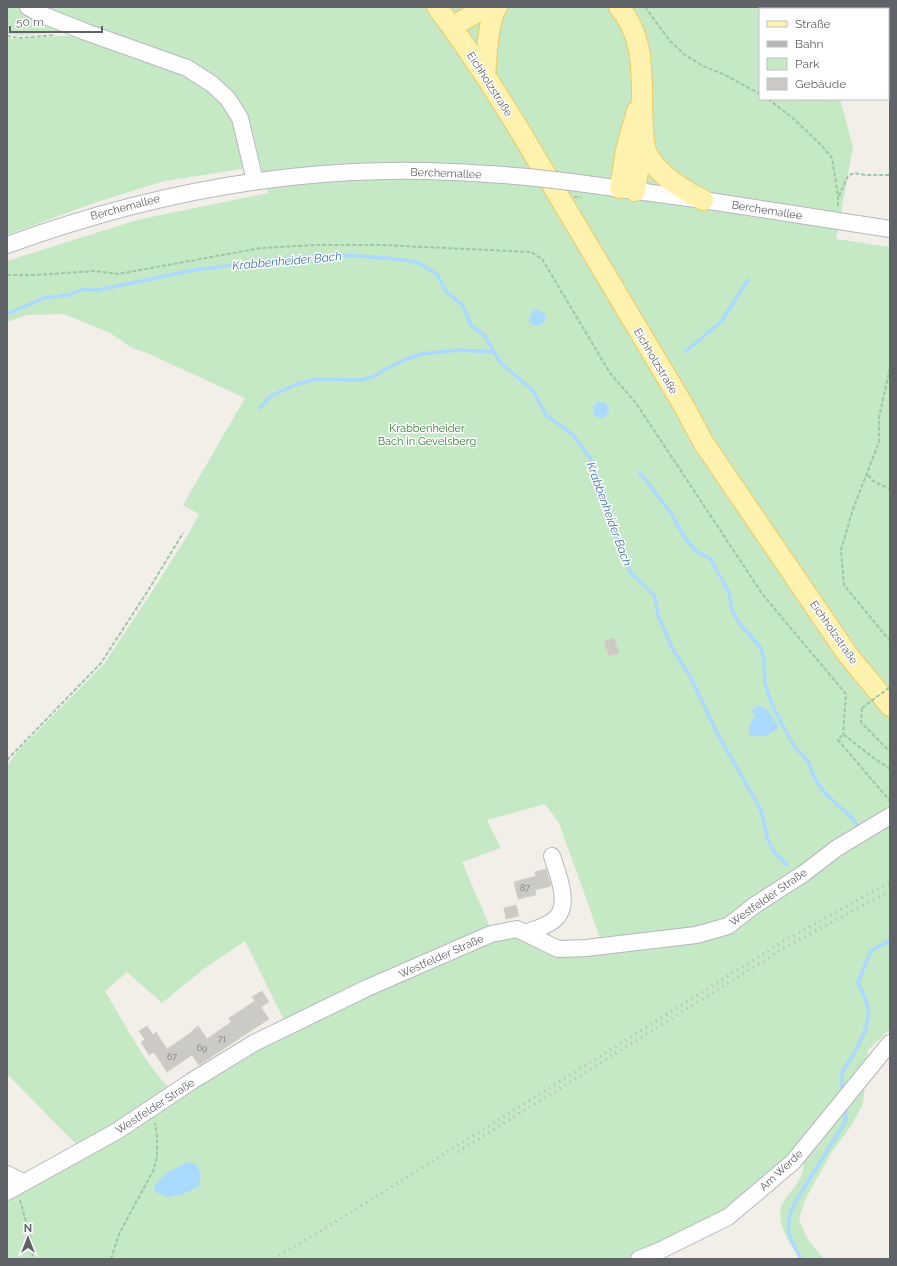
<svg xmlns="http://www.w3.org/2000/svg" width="897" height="1266" font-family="Raleway,sans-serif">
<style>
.green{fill:#c5e8c5}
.water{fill:#aadaff}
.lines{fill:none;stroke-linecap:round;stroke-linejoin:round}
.stream{stroke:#aadaff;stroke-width:3.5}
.building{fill:#cccac5;stroke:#d6d1c6}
.minor-casing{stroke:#b5b8bc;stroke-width:18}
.major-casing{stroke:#f2c960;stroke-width:22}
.path{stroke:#9cc7a9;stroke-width:2;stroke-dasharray:4 2;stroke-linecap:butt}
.minor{stroke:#fff;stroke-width:16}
.major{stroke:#fff2af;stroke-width:20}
.rail{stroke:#b6b7b8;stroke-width:3;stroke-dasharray:1 5;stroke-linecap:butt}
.minor-bridge-casing{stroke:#b5b8bc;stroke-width:18;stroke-linecap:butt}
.path-bridge{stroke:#9cc7a9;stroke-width:2;stroke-dasharray:4 2;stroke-linecap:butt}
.minor-bridge{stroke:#fff;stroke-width:16}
.labels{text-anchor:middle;stroke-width:3;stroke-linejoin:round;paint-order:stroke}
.number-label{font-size:9px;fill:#7a7d7f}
.street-label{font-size:11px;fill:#5f6368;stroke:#fff}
.park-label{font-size:11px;fill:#348238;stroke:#fff}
.water-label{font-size:12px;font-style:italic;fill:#4174aa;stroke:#fff}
</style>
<rect width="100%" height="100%" fill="#f1efe8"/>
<!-- green -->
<path class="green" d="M7,7H890V35L888,37V9H760V99H840L853,147L836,239L890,247V1029L868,1050L863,1104L851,1126L831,1153L805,1200L799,1219L808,1240L824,1259H801C791,1246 777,1226 781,1208C785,1194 801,1184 803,1170C804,1166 802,1159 802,1155L727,1216L633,1259H7V1195L303,1022L427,964L510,935L554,951L726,924L602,943L559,823L545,804L487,820L501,848L462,862L491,929L286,1024L245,941L205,968L162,1003L127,972L105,991C126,1026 144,1063 172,1091L79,1147L7,1074V766L18,751L104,664L153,590L189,533L199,514L183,505L245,398L147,353L132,348L110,333L64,314L27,315L7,322V261L137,220L268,193L248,114L230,109L242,142V169L164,181L94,203L7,235V38L18,39L77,35L76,31L21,35L7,34Z"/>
<!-- water -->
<g class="water">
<path d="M534,310L541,311L546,315L545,321L540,325L535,326L529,323L531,313Z"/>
<circle cx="601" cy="410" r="8"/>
<path d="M760,706C770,710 773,718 778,726L777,730L771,732L767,736L760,735L751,737C746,730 751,723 755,716L752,711L755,707Z"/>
<path d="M187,1162L196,1164L201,1173L199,1186L186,1193L168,1197L155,1192L154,1186L165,1174Z"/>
</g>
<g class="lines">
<!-- stream -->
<g class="stream">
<path d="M7,314L44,298L69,295L83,289L98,290L194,270L297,257L340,255L388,258L417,262L437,274L445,290L463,306L471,325L485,336L500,362L533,391L546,415L573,435L592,461L607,502L620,548L630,572L654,595L656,602L658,615L672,648L690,676L718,735L761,810L768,840L774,852L787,865"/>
<path d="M686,351L721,322L748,280"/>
<path d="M260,408L271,396L297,384L317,379L361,380L376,376L382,371L404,360L421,354L459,350L493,352"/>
<path d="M640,473L671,513L685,538L696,551L711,559L729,593L732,610L740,624L761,648L764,661L765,683L771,702L783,726L795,748L808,761L814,777L824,792L853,819L857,825"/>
<path d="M842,1089V1073L853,1055L865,1032L869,1012L865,998L858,982L871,951L890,940"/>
<path d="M801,1259C789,1236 783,1230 794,1204L845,1122L846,1112"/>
</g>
</g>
<!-- building -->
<g class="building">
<path d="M614,638L619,653L609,656L604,641Z"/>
<path d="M546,869L551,886L535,890L536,895L518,899L514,882L536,876L535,872Z"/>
<path d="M516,905L519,916L506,919L504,908Z"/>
<path d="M262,991L269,1002L261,1007L269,1019L199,1065L192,1055L167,1072L154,1052L149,1055L141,1042L145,1040L139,1031L147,1026L153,1035L156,1032L167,1049L189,1034L198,1026L207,1039L231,1022L229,1018L255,1001L252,997Z"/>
</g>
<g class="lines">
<defs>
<g id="minor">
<path d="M28,7L38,13L86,32L187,68L212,84L228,99L240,118L255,181"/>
<path d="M571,182L703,200L890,229"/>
<path d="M7,245C130,200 255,173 386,171C433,170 480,173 528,177"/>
<path d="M525,933C535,929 549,926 556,918C571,904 557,872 552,856"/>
<path d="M7,1174L23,1182"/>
<path d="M7,1192L117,1131L192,1081L254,1043L367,988L491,934L517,929L558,949L586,948L696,935L728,926L755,905L803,874L837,848L890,816"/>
<path d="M639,1259L659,1251L728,1217L793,1162L890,1043"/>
</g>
<g id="major">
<path d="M437,7L452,27L485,75L517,126L685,408L703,442L848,655L890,706"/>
<path d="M619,7C648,40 640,84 643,124C643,134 643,148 649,157C661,177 683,190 703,200"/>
<path d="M452,27L486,7"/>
<path d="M485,75C487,57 487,23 497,7"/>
<path d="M620,188L626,150L637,111"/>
<path d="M635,191L643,139"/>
</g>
</defs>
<!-- minor casing -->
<use href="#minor" class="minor-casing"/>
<!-- major casing -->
<use href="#major" class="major-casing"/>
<!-- path -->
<g class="path">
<path d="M645,7L670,41L685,55L703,66L725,75L760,94"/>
<path d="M7,36L20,38L55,35"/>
<path d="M768,99L794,119L822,146L832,158L838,196V207"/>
<path d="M839,196L848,176L854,173L865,175H890"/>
<path d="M7,275H35L95,271L118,274L261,248L316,245H381L531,252L542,259L610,373L636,403L763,595L846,694L843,734"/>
<path d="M890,368L879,417V442L853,509L841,550L844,585L890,641"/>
<path d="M868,475L873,481L890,489"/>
<path d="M862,708L861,722L890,752"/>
<path d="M7,760L101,663L149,589L183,533"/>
<path d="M890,769L875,759L843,734L838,740L890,801"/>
<path d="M20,1200L31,1239L33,1259"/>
<path d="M111,1259L119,1234L153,1171L157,1157V1137L155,1123"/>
</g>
<!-- minor -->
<use href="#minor" class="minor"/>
<!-- major -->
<use href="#major" class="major"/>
<!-- rail -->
<g class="rail">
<path d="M458,1152L786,947L890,891"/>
<path d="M274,1259L353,1211L782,942L890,882"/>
</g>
<defs>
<path id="minor-bridge" d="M528,177L571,182"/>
</defs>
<!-- minor-bridge casing -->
<use href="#minor-bridge" class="minor-bridge-casing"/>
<!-- path-bridge -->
<g class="path-bridge">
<path d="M574,197H581"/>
<path d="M862,708L890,687"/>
</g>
<!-- minor-bridge -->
<use href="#minor-bridge" class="minor-bridge"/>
</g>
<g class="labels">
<!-- number labels -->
<g class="number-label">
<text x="525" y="891">87</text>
<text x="222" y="1042">71</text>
<text x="202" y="1051">69</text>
<text x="172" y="1060">67</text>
</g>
<!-- street labels -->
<g class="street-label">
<text transform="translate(490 84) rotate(57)" y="4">Eichholzstraße</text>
<text transform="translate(446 173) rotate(2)" y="4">Berchemallee</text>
<text transform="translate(125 207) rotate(-15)" y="4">Berchemallee</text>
<text transform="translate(767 210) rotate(9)" y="4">Berchemallee</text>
<text transform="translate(656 361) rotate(59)" y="4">Eichholzstraße</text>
<text transform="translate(834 632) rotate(55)" y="4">Eichholzstraße</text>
<text transform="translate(768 897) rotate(-35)" y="4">Westfelder Straße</text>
<text transform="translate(441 956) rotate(-24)" y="4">Westfelder Straße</text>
<text transform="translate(155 1106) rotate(-33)" y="4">Westfelder Straße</text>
<text transform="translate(781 1170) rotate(-43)" y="4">Am Werde</text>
</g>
<!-- park labels -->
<g class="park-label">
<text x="427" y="432">Krabbenheider<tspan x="427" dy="13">Bach in Gevelsberg</tspan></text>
</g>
<!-- water labels -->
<g class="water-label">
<text transform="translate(287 261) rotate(-5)" y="4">Krabbenheider Bach</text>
<text transform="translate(609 514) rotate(70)" y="4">Krabbenheider Bach</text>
</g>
</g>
<!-- border -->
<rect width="897" height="1266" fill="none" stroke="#5f6368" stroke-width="16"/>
<!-- legend -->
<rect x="759" y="8" width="130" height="92" fill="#ffffff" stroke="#bfc1c3"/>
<rect x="767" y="21" width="20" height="6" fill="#fff2af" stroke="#bfc1c3"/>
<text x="795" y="28" font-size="12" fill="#5f6368">Straße</text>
<rect x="767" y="41" width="20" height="6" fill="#b6b7b8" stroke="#bfc1c3"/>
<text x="795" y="48" font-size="12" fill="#5f6368">Bahn</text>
<rect x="767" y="58" width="20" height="12" fill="#c5e8c5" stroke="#bfc1c3"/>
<text x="795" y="68" font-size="12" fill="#5f6368">Park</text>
<rect x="767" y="78" width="20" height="12" fill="#cccac5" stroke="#bfc1c3"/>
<text x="795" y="88" font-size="12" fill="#5f6368">Gebäude</text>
<!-- north arrow -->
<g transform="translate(28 1238)" stroke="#ffffff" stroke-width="3" paint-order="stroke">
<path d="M0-3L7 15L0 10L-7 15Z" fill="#5f6368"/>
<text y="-6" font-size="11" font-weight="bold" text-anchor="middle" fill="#5f6368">N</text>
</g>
<!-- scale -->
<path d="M10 26v6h92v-6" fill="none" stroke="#5f6368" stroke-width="2"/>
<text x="16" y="26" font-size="12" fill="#5f6368" stroke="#ffffff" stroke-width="3" paint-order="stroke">50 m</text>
</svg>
